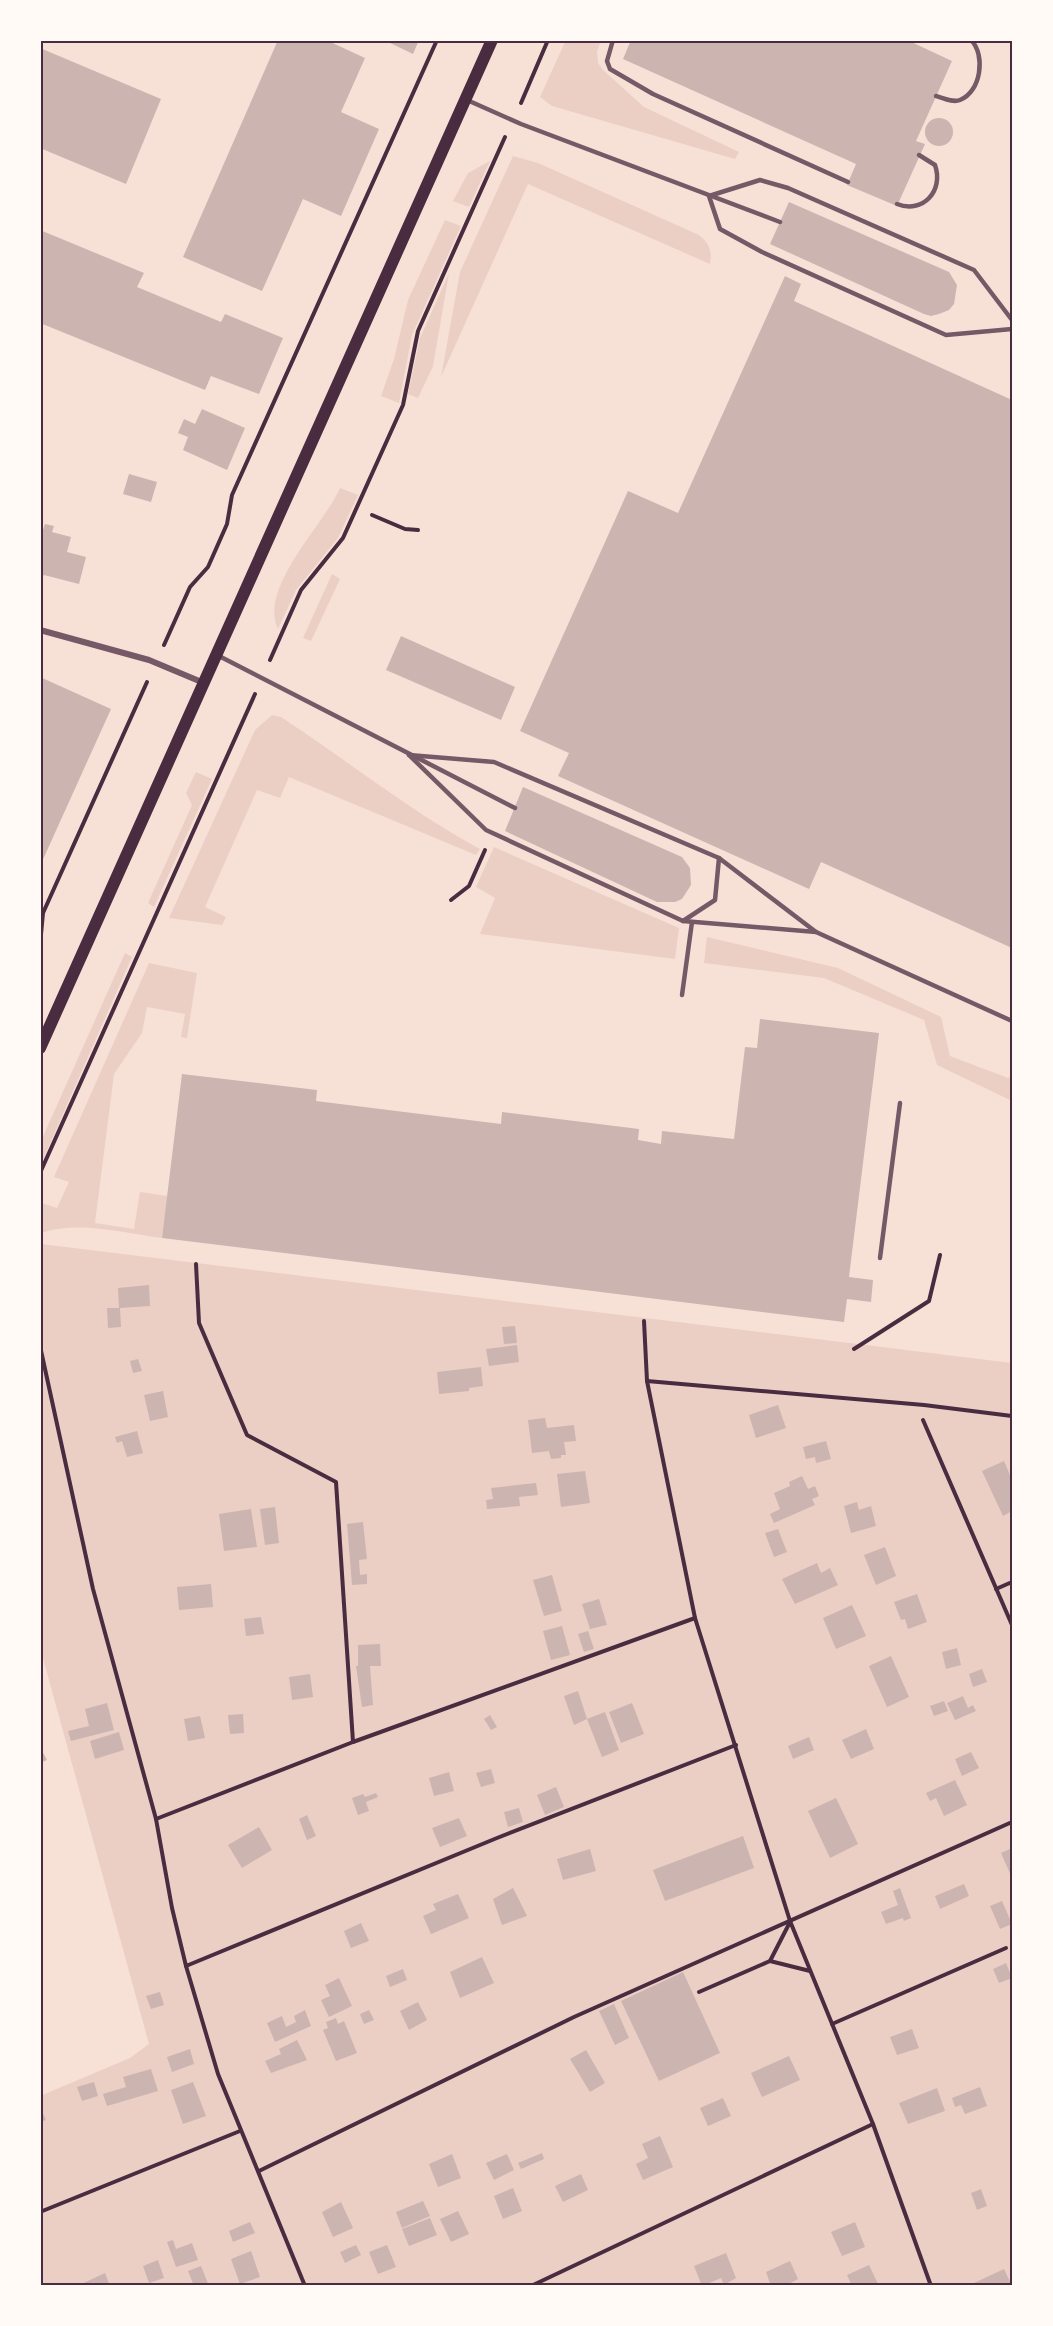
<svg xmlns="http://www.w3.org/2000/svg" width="1053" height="2326" font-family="'Exo 2',sans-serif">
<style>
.green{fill:#ebcfc5}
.building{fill:#ccb4b1}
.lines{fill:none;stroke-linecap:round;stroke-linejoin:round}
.path{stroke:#4a2c40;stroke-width:4}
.service{stroke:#755966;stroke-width:4.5}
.minor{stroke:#755966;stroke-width:6}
.secondary{stroke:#4a2c40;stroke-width:12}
.neatline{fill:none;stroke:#4a2c40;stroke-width:2}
</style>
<rect width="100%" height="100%" fill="#f7e1d7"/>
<!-- green -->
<g class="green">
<path d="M566,40L601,41L597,51L598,63L603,70L644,107L739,152L735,159L552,106L540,97Z"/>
<path d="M513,156L538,163L699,235C710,244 712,251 710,264L528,184L441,377L460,272Z"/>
<path d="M490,161L469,207L453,201L468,173Z"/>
<path d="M445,220L461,226L412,335L399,403L381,396L394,359L408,300Z"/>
<path d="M449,273L433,366L418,398L408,394L420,338Z"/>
<path d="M340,488L358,495L338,538L296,590L278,629C258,588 324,525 340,488Z"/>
<path d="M332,574L340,579L311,641L303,638Z"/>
<path d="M272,715L281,717C348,761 410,811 480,849L476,855L289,777L280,798L257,790L205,907L226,917L222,925L169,918L255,730Z"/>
<path d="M196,772L212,779L154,907L148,903L192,805L186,793Z"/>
<path d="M494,847L679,928L675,959L480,934L495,898L476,887Z"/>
<path d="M707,937L838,968L941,1017L950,1056L1008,1078L1012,1075V1101L937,1065L924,1020L824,978L704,963Z"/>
<path d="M125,953L132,957L41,1164V1141Z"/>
<path d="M149,963L197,973L187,1038L181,1037L185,1014L147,1007L142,1033L114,1074L95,1223L134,1229L140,1192L168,1196L162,1238C124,1233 78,1220 41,1233V1206L42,1203L57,1208L69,1182L54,1177Z"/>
<path d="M41,1244L1012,1363V2285H41L40,2096L130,2058L149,2044L41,1651Z"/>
</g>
<!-- building -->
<g class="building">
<path d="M278,40H326L365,58L341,112L379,129L341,216L303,199L262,291L183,257Z"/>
<path d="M384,40H419L413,54Z"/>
<path d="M631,40H907L952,61L916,141L925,144L897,206L847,185L856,164L623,59Z"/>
<path d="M40,48L161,99L126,184L40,148Z"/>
<circle cx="939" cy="132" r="14"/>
<path d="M789,202L949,272L957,285L954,304L949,310L939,314L931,316L924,314L770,244Z"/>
<path d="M40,230L144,273L137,287L221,322L225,314L283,338L259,394L211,376L205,390L40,323Z"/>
<path d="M785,276L801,284L794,301L1012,400V948L821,862L809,889L558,776L569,753L520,731L628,491L678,513Z"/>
<path d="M202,409L245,428L227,470L183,450L188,437L178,433L184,419L195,424Z"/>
<path d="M129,474L157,482L151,502L123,494Z"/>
<path d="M45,524L54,526L52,532L71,537L67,552L86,557L79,584L44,575L40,579V529L43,530Z"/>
<path d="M401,636L515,687L501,720L386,670Z"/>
<path d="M40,677L111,709L40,866Z"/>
<path d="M523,787L682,857L690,868L691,885L682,899L675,902H657L505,831Z"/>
<path d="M760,1019L879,1033L849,1277L873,1280L871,1302L847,1299L844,1322L162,1238L182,1074L317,1090L316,1101L501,1124L502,1112L639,1129L638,1140L661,1144L662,1131L734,1139L745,1047L757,1048Z"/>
<path d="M149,1285L150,1306L120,1308L121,1327L108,1328L107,1308H119L118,1288Z"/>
<path d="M515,1326L517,1343L504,1344L502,1327Z"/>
<path d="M517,1345L519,1362L489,1366L486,1349Z"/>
<path d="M138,1359L142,1371L133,1373L130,1361Z"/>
<path d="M481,1367L483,1386L469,1388V1391L439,1394L437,1372Z"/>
<path d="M163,1391L168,1417L150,1421L144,1395Z"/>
<path d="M778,1405L786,1428L756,1438L749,1415Z"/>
<path d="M545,1418L547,1428L574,1425L576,1441L564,1442L566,1455H561V1458L551,1459L549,1451L532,1453L528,1420Z"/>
<path d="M137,1431L143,1453L127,1457L122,1441L117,1443L115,1437Z"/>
<path d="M826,1441L831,1459L816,1463L815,1457L806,1459L803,1447Z"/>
<path d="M1004,1461L1012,1480V1511L1003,1516L982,1471Z"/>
<path d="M585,1471L590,1503L561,1507L557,1474Z"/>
<path d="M802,1476L808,1489L815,1486L819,1496L812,1499L815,1505L774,1523L770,1514L780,1509L774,1493L790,1486L789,1482Z"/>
<path d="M536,1483L538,1495L519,1497L520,1506L487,1509L486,1500L493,1499L491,1488Z"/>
<path d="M857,1502L859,1510L871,1506L876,1526L851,1533L844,1506Z"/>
<path d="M275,1507L279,1543L265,1545L260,1509Z"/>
<path d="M251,1509L257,1547L224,1551L219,1514Z"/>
<path d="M363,1522L367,1559L359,1560L360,1575L367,1574V1584L352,1585L347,1524Z"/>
<path d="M778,1529L787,1552L774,1557L765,1533Z"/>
<path d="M885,1547L896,1576L876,1585L864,1555Z"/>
<path d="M817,1563L821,1573L830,1568L838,1585L795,1604L782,1579Z"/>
<path d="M552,1575L562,1611L544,1616L533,1580Z"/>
<path d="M211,1584L213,1607L179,1610L177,1587Z"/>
<path d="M917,1594L927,1622L908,1629L905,1619L901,1620L894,1602Z"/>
<path d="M599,1599L607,1625L590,1629L582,1604Z"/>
<path d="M852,1605L866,1636L836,1649L823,1618Z"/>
<path d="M261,1617L264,1634L246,1636L244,1619Z"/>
<path d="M562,1626L570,1655L551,1660L543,1631Z"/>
<path d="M588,1631L594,1649L584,1652L578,1634Z"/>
<path d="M380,1644L381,1666H370L373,1705L362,1707L356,1666H358V1645Z"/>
<path d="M957,1648L961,1665L946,1669L942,1652Z"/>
<path d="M891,1656L909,1697L887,1707L869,1666Z"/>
<path d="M982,1669L987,1682L973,1687L969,1674Z"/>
<path d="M310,1674L313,1697L292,1700L289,1677Z"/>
<path d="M578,1691L587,1719L605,1712L619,1750L602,1757L587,1719L574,1725L564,1696Z"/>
<path d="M963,1696L968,1708L973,1705L976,1711L955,1720L947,1703Z"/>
<path d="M944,1701L948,1711L934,1716L930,1706Z"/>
<path d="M107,1703L114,1730L71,1741L68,1731L89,1726L85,1709Z"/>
<path d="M632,1703L644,1734L621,1743L609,1712Z"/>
<path d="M243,1714L244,1733L230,1734L228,1715Z"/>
<path d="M490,1715L497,1727L491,1730L484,1719Z"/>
<path d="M200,1716L205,1738L188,1741L184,1719Z"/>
<path d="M866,1729L874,1749L851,1759L842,1740Z"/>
<path d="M119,1732L124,1750L95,1759L90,1741Z"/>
<path d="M809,1737L814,1750L793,1759L788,1746Z"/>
<path d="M40,1747L47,1760L40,1763Z"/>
<path d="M971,1752L979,1768L962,1776L955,1759Z"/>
<path d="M491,1769L495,1783L481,1787L476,1773Z"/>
<path d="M449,1772L454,1791L434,1796L429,1778Z"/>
<path d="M955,1780L967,1805L944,1816L936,1798L930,1801L926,1793Z"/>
<path d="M556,1787L564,1807L545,1815L537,1795Z"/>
<path d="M376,1793L378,1797L366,1802L369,1811L358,1815L352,1798L363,1794L365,1797Z"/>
<path d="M836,1798L858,1844L830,1858L808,1811Z"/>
<path d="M519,1808L523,1822L508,1827L504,1812Z"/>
<path d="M307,1815L316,1836L307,1840L299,1819Z"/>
<path d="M459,1818L467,1836L440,1847L432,1828Z"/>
<path d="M259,1827L272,1850L242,1868L228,1845Z"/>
<path d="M743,1836L754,1868L665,1901L653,1870Z"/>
<path d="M1012,1848V1878L1001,1853Z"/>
<path d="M590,1849L596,1871L563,1880L557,1859Z"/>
<path d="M964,1884L969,1896L940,1909L935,1896Z"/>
<path d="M513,1888L527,1916L502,1925L493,1899Z"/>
<path d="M900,1888L911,1918L904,1921L903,1918L886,1924L881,1912L898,1905L893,1891Z"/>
<path d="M458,1894L469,1918L431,1934L423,1916L436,1910L433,1904Z"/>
<path d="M1002,1901L1012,1924L1000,1929L990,1906Z"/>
<path d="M361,1923L369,1941L351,1948L344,1931Z"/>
<path d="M482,1957L494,1983L460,1998L450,1972Z"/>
<path d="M1006,1963L1012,1978L999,1983L993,1969Z"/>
<path d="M403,1969L407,1980L390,1987L386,1976Z"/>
<path d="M683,1972L720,2053L659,2081L621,2001Z"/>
<path d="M339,1978L352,2006L329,2017L321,2000L330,1996L325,1985Z"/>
<path d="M160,1992L164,2005L151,2009L146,1996Z"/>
<path d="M418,2002L427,2020L409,2030L400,2011Z"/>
<path d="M614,2004L629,2038L615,2045L599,2011Z"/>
<path d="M305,2010L311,2026L275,2042L267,2023L282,2016L286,2027L296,2022L294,2016Z"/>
<path d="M369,2010L374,2020L364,2024L360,2014Z"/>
<path d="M336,2018L338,2024L344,2021L357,2053L336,2061L323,2030L328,2028L326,2022Z"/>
<path d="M912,2029L919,2048L897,2055L890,2037Z"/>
<path d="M297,2040L307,2060L271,2073L265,2061L281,2054L279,2049Z"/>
<path d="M190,2049L194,2064L172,2072L167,2057Z"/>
<path d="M586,2050L605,2083L590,2092L570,2059Z"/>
<path d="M789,2056L800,2080L762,2097L751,2073Z"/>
<path d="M151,2069L158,2091L107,2106L103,2094L126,2087L123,2077Z"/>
<path d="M94,2082L98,2096L82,2101L77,2087Z"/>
<path d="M193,2082L206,2116L183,2124L171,2090Z"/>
<path d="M980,2087L987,2106L965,2114L961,2105L955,2107L952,2098Z"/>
<path d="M937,2088L945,2111L908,2124L899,2103Z"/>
<path d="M723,2098L731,2116L708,2126L700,2108Z"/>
<path d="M40,2107L46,2120L40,2122Z"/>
<path d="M660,2136L673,2167L643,2180L636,2164L648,2158L642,2144Z"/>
<path d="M542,2153L544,2159L521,2169L518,2163Z"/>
<path d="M452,2154L461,2178L438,2187L429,2164Z"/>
<path d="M507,2154L514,2170L494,2180L486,2163Z"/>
<path d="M581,2174L588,2190L563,2202L555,2186Z"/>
<path d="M513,2188L522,2211L503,2219L494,2196Z"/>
<path d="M981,2189L987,2206L977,2210L971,2193Z"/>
<path d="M423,2201L430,2216L402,2228L396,2212Z"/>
<path d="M341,2202L353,2228L333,2237L322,2212Z"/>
<path d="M458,2211L469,2234L451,2242L440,2219Z"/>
<path d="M430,2218L437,2235L409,2246L402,2229Z"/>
<path d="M250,2222L255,2233L233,2242L229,2231Z"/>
<path d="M855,2222L865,2247L842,2256L831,2232Z"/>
<path d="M173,2240L176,2249L192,2243L198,2260L176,2267L167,2242Z"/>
<path d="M356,2245L361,2255L345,2263L340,2252Z"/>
<path d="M387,2245L396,2267L378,2274L369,2252Z"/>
<path d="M251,2251L260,2277L240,2284L231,2259Z"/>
<path d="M726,2253L736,2278L724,2285L721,2278L702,2286L694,2266Z"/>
<path d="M158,2260L164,2278L149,2283L143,2266Z"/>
<path d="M790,2261L798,2279L785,2286H771L766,2272Z"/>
<path d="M869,2265L879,2286H852L847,2275Z"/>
<path d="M201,2266L209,2286H194L188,2271Z"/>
<path d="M1004,2269L1012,2286H974V2283Z"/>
<path d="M105,2273L110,2286H77Z"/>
</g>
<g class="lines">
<!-- path -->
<g class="path">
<path d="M521,103L548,40"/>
<path d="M372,515L405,529L418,530"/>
<path d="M164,645L190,587L208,567L227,524L232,495L437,40"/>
<path d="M270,660L301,590L343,538L403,405L418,331L505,137"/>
<path d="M451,900L469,886L485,850"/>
<path d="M40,945L43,913L147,682"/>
<path d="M40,1173L255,694"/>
<path d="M196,1264L199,1323L247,1435L336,1482L353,1742"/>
<path d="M644,1321L647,1381L695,1618L790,1921L873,2124L931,2286"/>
<path d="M40,1346L93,1589L156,1819L172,1908L186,1966L218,2074L305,2286"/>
<path d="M854,1349L929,1301L940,1255"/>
<path d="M647,1381L924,1405L1012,1416"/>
<path d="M923,1420L1012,1625"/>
<path d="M996,1589L1012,1582"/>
<path d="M156,1819L353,1742L695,1618"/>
<path d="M770,1961L790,1922"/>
<path d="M186,1966L497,1838L736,1745"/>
<path d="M699,1992L770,1961L810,1971"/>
<path d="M832,2024L1006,1948"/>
<path d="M259,2171L574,2017L1012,1822"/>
<path d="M40,2212L240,2131"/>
<path d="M531,2286L873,2124"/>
</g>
<!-- service -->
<g class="service">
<path d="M613,40L607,61L610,69L653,94L848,182"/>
<path d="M936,96C943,98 953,103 960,100C981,92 986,55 971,40"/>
<path d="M467,100L521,124L780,222"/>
<path d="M897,204C923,214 944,191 935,165L919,155"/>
<path d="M1012,320L974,270L788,188L760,180L709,196L720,229L762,252L946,335L1012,329"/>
<path d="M219,656L515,808"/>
<path d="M409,755L494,762L719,858L816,932L1012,1021"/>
<path d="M409,755L486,830L683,921L816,932"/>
<path d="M683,921L715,900L719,858"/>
<path d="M682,995L692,922"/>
<path d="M880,1258L900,1103"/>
</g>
<!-- minor -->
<path class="minor" d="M40,630L149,660L204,683"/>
<!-- secondary -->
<path class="secondary" d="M40,1048L492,40"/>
</g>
<!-- border -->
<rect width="1053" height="2326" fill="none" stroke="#fffaf5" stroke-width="84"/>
<rect x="42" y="42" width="969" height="2242" class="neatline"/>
</svg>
